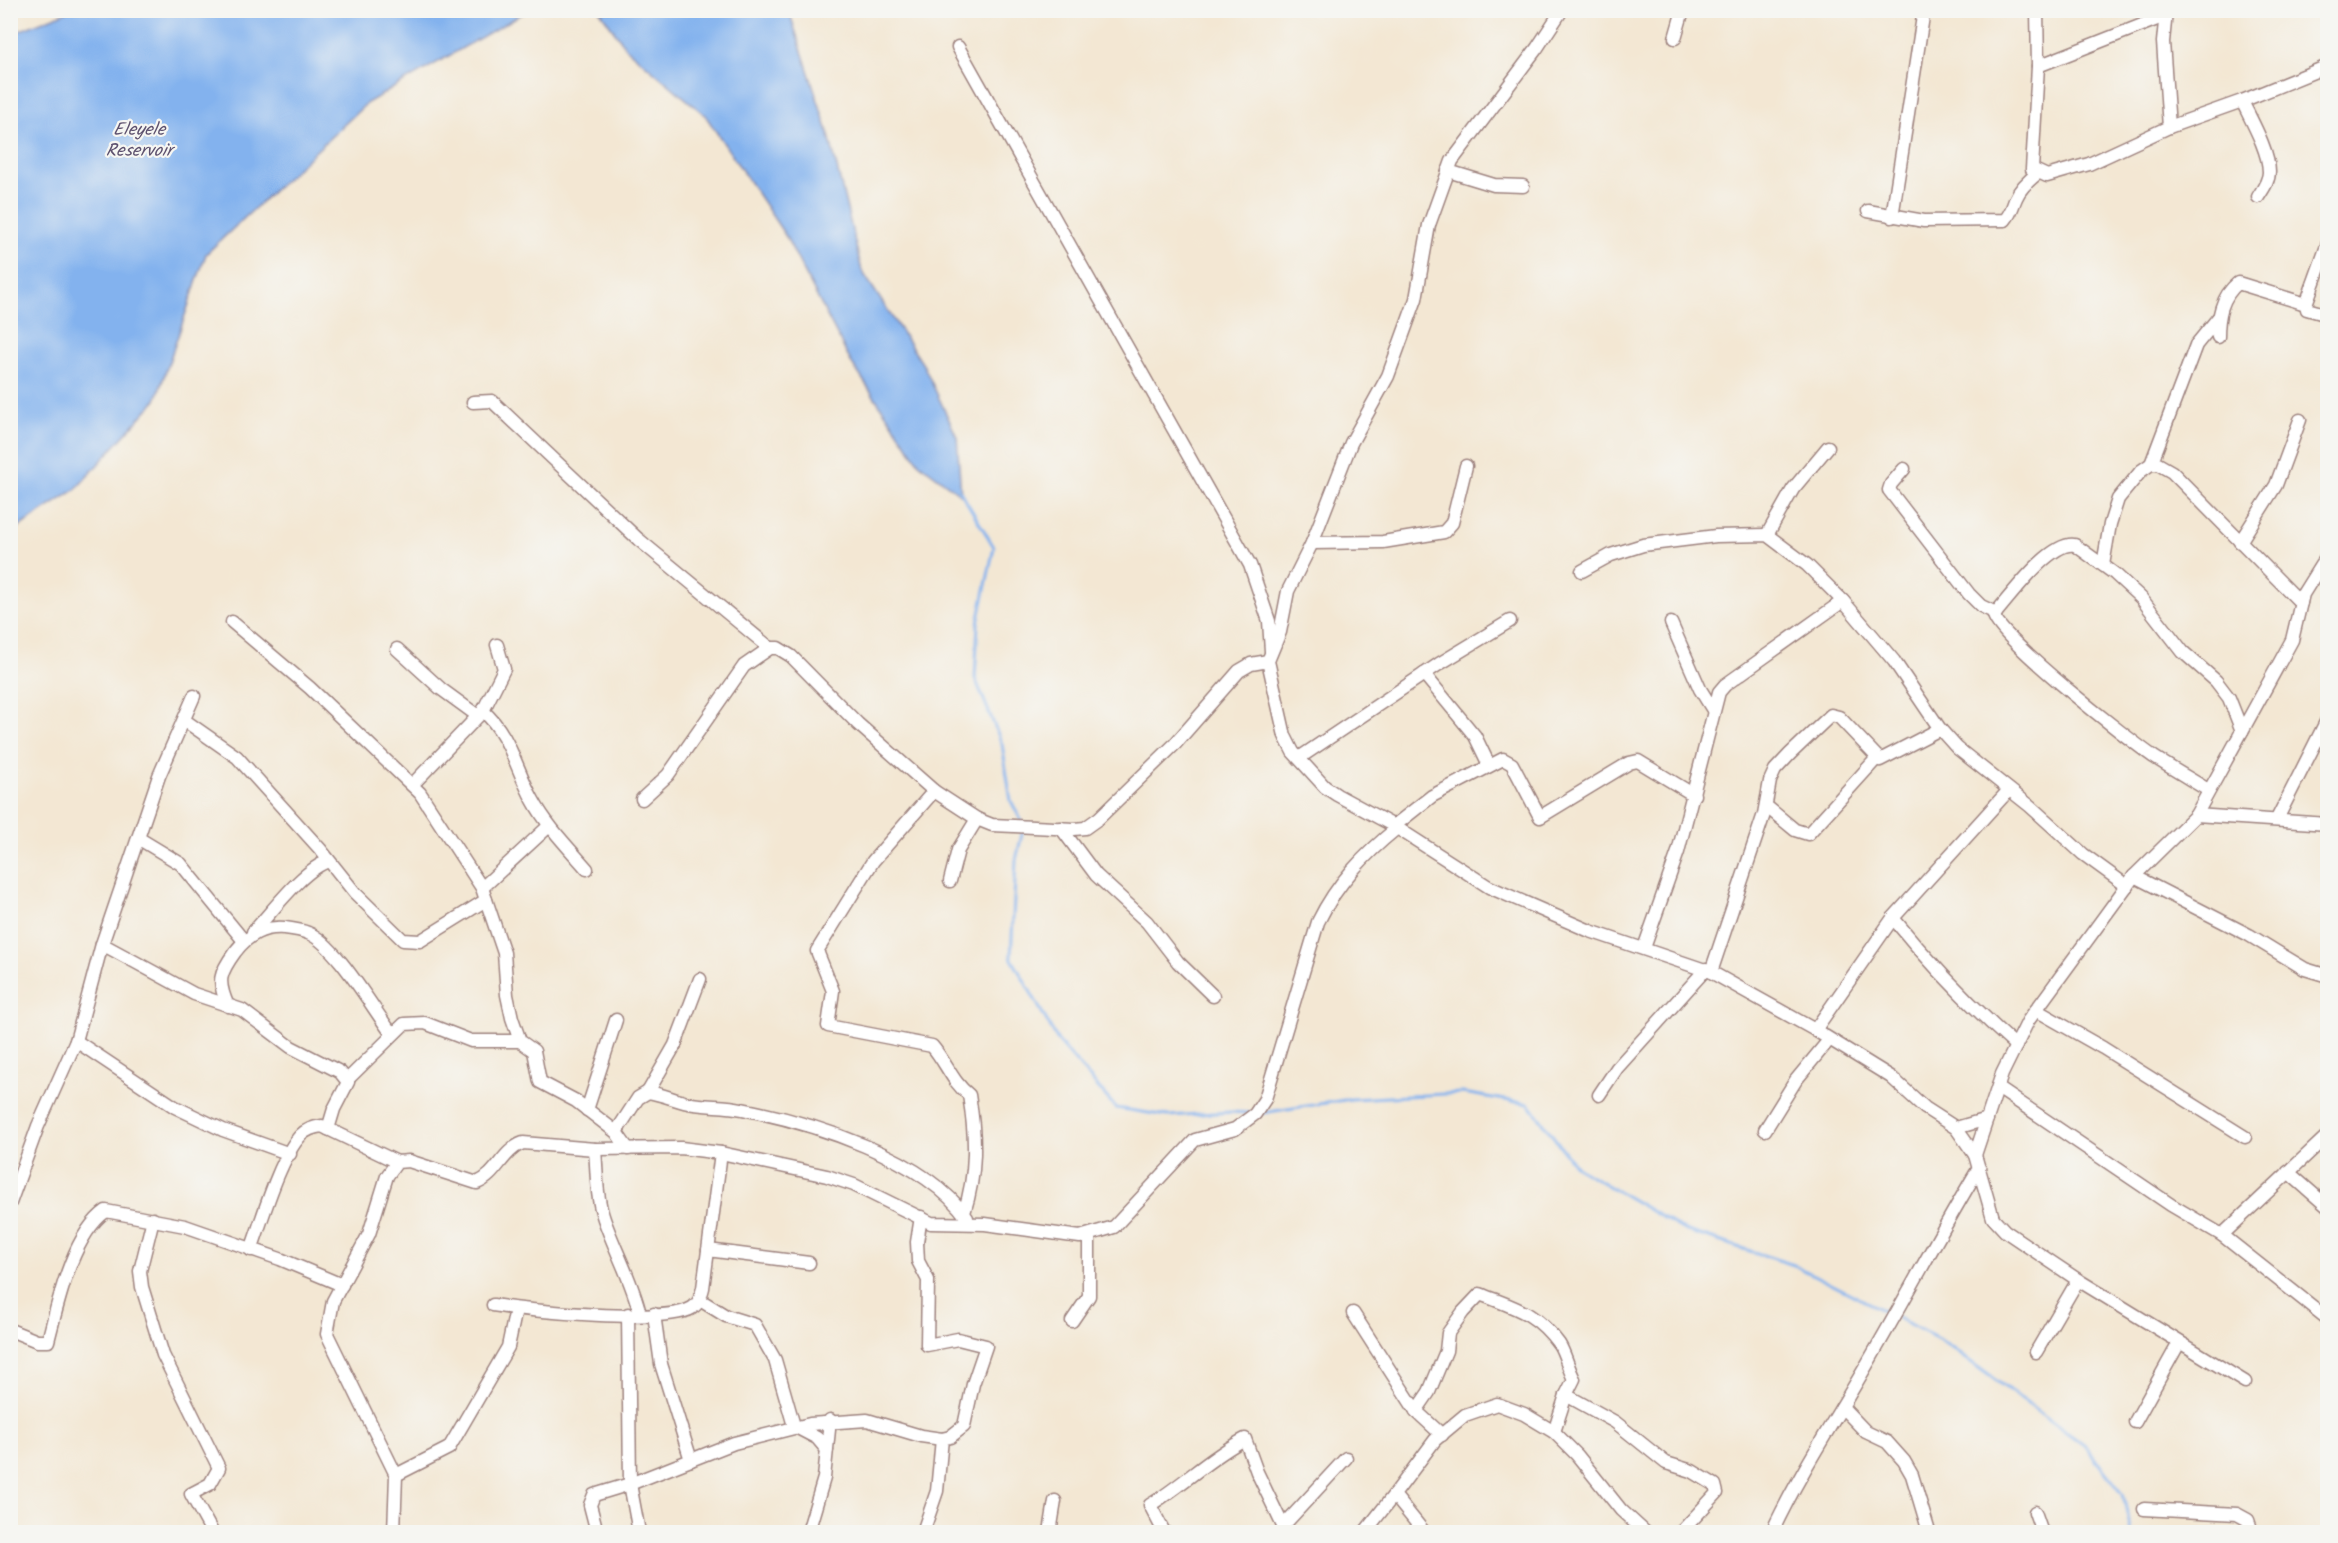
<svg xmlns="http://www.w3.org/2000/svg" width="2338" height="1543" font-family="Kalam,sans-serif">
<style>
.water{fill:#83b2ee;stroke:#66688c;stroke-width:1.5}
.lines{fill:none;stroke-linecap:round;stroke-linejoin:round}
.stream{stroke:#83b2ee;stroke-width:3}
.minor-casing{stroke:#9e837f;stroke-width:15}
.minor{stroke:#fff;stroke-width:12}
.labels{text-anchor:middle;stroke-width:4.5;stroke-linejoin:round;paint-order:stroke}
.water-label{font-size:18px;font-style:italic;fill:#5e526f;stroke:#f6f6f2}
</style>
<rect width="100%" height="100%" fill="#f6f6f2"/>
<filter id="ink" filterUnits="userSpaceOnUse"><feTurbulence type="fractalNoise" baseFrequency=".0167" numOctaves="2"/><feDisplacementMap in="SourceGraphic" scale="12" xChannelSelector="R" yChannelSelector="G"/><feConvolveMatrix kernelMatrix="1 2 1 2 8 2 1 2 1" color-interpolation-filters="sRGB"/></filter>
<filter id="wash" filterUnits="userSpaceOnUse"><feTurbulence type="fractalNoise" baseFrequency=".008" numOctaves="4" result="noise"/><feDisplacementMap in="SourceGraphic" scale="24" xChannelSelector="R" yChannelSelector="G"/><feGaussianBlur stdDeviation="1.35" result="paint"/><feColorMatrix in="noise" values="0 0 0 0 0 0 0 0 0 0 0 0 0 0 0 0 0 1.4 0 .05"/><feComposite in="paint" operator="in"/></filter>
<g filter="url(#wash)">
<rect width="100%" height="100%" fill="#f3e7d3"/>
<!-- water -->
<g class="water">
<path d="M68,11H527L367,103L206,254L156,400L75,490L11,532V39L16,32Z"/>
<path d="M600,11H789L829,135L862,271L924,366L957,437L961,495L919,463L851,362L785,235L705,115L626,48Z"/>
</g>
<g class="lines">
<!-- stream -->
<g class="stream">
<path d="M960,491L994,547L978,623L975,678L1002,744L1011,801L1023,824"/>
<path d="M1023,830L1016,860L1011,957L1058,1041L1116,1108L1168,1116L1232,1112L1249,1113"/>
<path d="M1262,1113L1351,1099L1463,1093L1529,1104L1576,1167L1684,1230L1794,1265L1892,1315"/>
<path d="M1898,1318L1942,1341L2084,1445L2123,1494L2131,1532"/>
</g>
</g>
</g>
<g filter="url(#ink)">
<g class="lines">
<defs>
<g id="minor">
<path d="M1562,10L1537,48L1452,161L1429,225L1416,299L1388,376L1351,443L1312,543L1288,591L1280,632L1268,661L1285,736L1293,752L1325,787L1337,795L1394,826L1489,887L1590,931L1711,972L1815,1030L1891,1077L1925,1108L1956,1128L1975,1155L1993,1218L2005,1231L2078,1280L2245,1382"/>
<path d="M2037,10L2038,66L2032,169L2047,176L2089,164L2169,127L2242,101L2328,66"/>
<path d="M2166,12L2163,42L2169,127"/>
<path d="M1675,38L1683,10"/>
<path d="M958,47L1250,565L1269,621L1271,651"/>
<path d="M2038,66L2165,16"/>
<path d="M2242,101C2251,120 2269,151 2269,172C2269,181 2263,189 2258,197"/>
<path d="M1448,171L1494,185L1523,186"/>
<path d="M1868,211L1924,221L2005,220C2012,212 2012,207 2016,198C2020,188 2029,180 2038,173"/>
<path d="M1892,217L1924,10"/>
<path d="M2306,304L2328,243"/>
<path d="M2218,337C2218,317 2221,297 2238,283L2306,304L2307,309L2328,315"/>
<path d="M473,402L492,401L638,539L770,648"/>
<path d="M2151,464L2196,345L2218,318"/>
<path d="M1904,469L1891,484L1889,490L1969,594L1981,606L1996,613"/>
<path d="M1767,535L1793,489L1828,447"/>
<path d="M2240,542L2276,485L2300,420"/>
<path d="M1312,543L1383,542L1444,532L1452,523L1466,466"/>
<path d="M2103,565L2110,524L2118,499L2141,471L2151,464H2158L2172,472L2301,603"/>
<path d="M1582,571L1611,555L1643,545L1716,536L1767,535L1807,565L1843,601L1894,661L1940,729L1957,748L2030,806L2083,854L2127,886"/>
<path d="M232,622L310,688L420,793L482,888L504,953L507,995L512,1018L520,1041L534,1051L540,1082L576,1101L616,1132L628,1149"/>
<path d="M1671,623L1700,689L1713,710"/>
<path d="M397,649L441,689L478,716"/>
<path d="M1424,674L1475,736L1489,765"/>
<path d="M483,711C510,734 516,770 533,800C547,826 568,847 587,869"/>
<path d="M184,720L237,757L320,849L355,893L403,940L420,941L486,900"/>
<path d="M1299,758L1439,664L1510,621"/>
<path d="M412,785L483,711L504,669L497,645"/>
<path d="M2208,790C2190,779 2171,768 2154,757C2129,740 1996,636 1994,615C2010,597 2051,540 2075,545L2115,574L2141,598L2183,652L2216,681L2229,698L2242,731"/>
<path d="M934,791L873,861L817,951L833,991L828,1026L932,1046C946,1062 952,1082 969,1095C976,1137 977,1172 964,1213"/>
<path d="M642,799L668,775L744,666L770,648H778L791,656L858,724L934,791L977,819L992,825L1074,829L1085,828L1099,818L1175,744L1239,671L1251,664L1268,661"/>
<path d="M1766,806L1795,830L1808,834L1877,758"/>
<path d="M2196,815L2328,824"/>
<path d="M2277,819L2328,718"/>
<path d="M1394,826L1432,796L1503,759L1512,764L1540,817L1629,763L1638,761L1694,795"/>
<path d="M1061,828L1096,875L1147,922L1178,962L1213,996"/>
<path d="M138,838L181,864L244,941"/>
<path d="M2134,876L2249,935L2305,969L2328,976"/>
<path d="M950,881L958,850L977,819"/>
<path d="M482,888L549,826"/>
<path d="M1893,918C1931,965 1971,1006 2016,1046"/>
<path d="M253,932C271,913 304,868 329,861"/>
<path d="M102,944L194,994L242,1010L291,1047L340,1072L348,1082L334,1109L328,1129"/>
<path d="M1644,948L1678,852L1719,692L1725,685L1843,601"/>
<path d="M1711,972L1764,814L1770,781L1775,770L1790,754L1831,715L1839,717L1880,760L1940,729"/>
<path d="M228,1006C217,981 219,974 235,952C248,935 263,926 285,928C293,929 301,930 308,933C335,943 373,1009 392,1034"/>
<path d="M2036,1010L2103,1048L2245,1137"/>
<path d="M1815,1030L1893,918L2009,790"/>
<path d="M76,1041L175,1107L223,1130L290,1154"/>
<path d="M347,1080L404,1024L425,1023L471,1041H520"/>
<path d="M1998,1088L2171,1205L2222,1235L2328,1135"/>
<path d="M648,1092L675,1045L700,979"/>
<path d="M1599,1095L1617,1068L1706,969"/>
<path d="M587,1110L616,1020"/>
<path d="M1956,1128L1987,1119"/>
<path d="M1765,1130L1796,1080L1829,1040"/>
<path d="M616,1132L638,1098L648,1092C662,1094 674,1100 688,1103C705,1107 724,1105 742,1109C812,1123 925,1157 967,1218"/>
<path d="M595,1149C597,1172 596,1197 604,1219C615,1251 632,1280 640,1314"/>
<path d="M1975,1155L2002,1074L2028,1021L2134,876L2196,815L2292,640L2303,594L2328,554"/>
<path d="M2288,1172L2328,1207"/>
<path d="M10,1203L38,1126L76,1041L102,944L138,838L159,776L194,696"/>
<path d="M153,1219L140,1271L142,1287L163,1355L219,1468L210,1484L191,1494L212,1532"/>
<path d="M2222,1235L2328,1319"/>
<path d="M251,1250C262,1220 280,1157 301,1135C307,1129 314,1127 322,1126L397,1162"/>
<path d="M708,1250L809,1263"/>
<path d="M700,1300L726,1316L755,1325L775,1360L794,1426L817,1438L827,1450"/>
<path d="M493,1305C526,1311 666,1324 692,1308C700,1303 701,1295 703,1288L721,1153"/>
<path d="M1353,1313L1416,1411L1429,1392L1446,1351L1448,1333L1463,1312L1480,1294C1515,1308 1536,1312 1559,1344C1565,1353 1568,1368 1574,1379L1566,1395"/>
<path d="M628,1314L630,1484L639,1532"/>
<path d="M654,1314L661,1364L691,1460"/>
<path d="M1072,1321L1089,1296V1235"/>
<path d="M10,1330L37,1341H48C58,1303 72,1235 106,1211L185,1226L280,1259L342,1285"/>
<path d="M2036,1352L2078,1280"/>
<path d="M1842,1407L1866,1432L1887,1442L1904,1461L1912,1475L1929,1532"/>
<path d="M1416,1411L1442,1435"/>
<path d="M2135,1422L2179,1343"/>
<path d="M1554,1432L1566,1395L1615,1422L1666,1463L1692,1471L1715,1485L1717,1493L1681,1532"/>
<path d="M396,1475L449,1448L508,1347L516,1309"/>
<path d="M2144,1509L2237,1514L2248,1520L2252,1532"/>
<path d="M2035,1512L2042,1532"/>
<path d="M1285,1531L1283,1526L1346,1458"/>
<path d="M394,1532L396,1475L327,1334L333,1301L369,1234L387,1176L397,1162L409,1161L477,1183C497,1175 502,1151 523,1143L595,1149L681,1148L721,1153L827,1176L854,1185L931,1223L985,1224L1080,1237L1114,1227L1195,1140L1235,1129L1255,1114L1265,1099L1318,922C1337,883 1364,855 1397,828"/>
<path d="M597,1532L590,1505L594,1495L630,1484L734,1443L810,1424L867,1420L921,1436L942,1439L950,1437L964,1426L973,1384L986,1346L958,1339L927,1345L928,1280L918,1261L917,1242L921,1217"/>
<path d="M808,1532L824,1478L830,1420"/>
<path d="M923,1532L937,1491L942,1439"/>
<path d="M1050,1532L1055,1501"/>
<path d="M1164,1532L1150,1505C1183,1485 1210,1457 1245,1439L1257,1472L1283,1526"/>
<path d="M1365,1532L1394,1495"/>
<path d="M1424,1532L1394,1495L1435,1440L1465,1415L1497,1404L1524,1414L1554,1432L1577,1455L1621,1510L1645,1532"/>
<path d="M1772,1532C1801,1470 1839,1414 1873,1354C1909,1292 1942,1229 1979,1168"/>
</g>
</defs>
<!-- minor casing -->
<use href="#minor" class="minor-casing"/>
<!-- minor -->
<use href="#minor" class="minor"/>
</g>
</g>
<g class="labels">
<!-- water labels -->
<g class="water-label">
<text x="139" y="135">Eleyele<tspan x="139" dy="21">Reservoir</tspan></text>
</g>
</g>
<!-- margin -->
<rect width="2338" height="1543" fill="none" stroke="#f6f6f2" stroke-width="36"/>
</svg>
